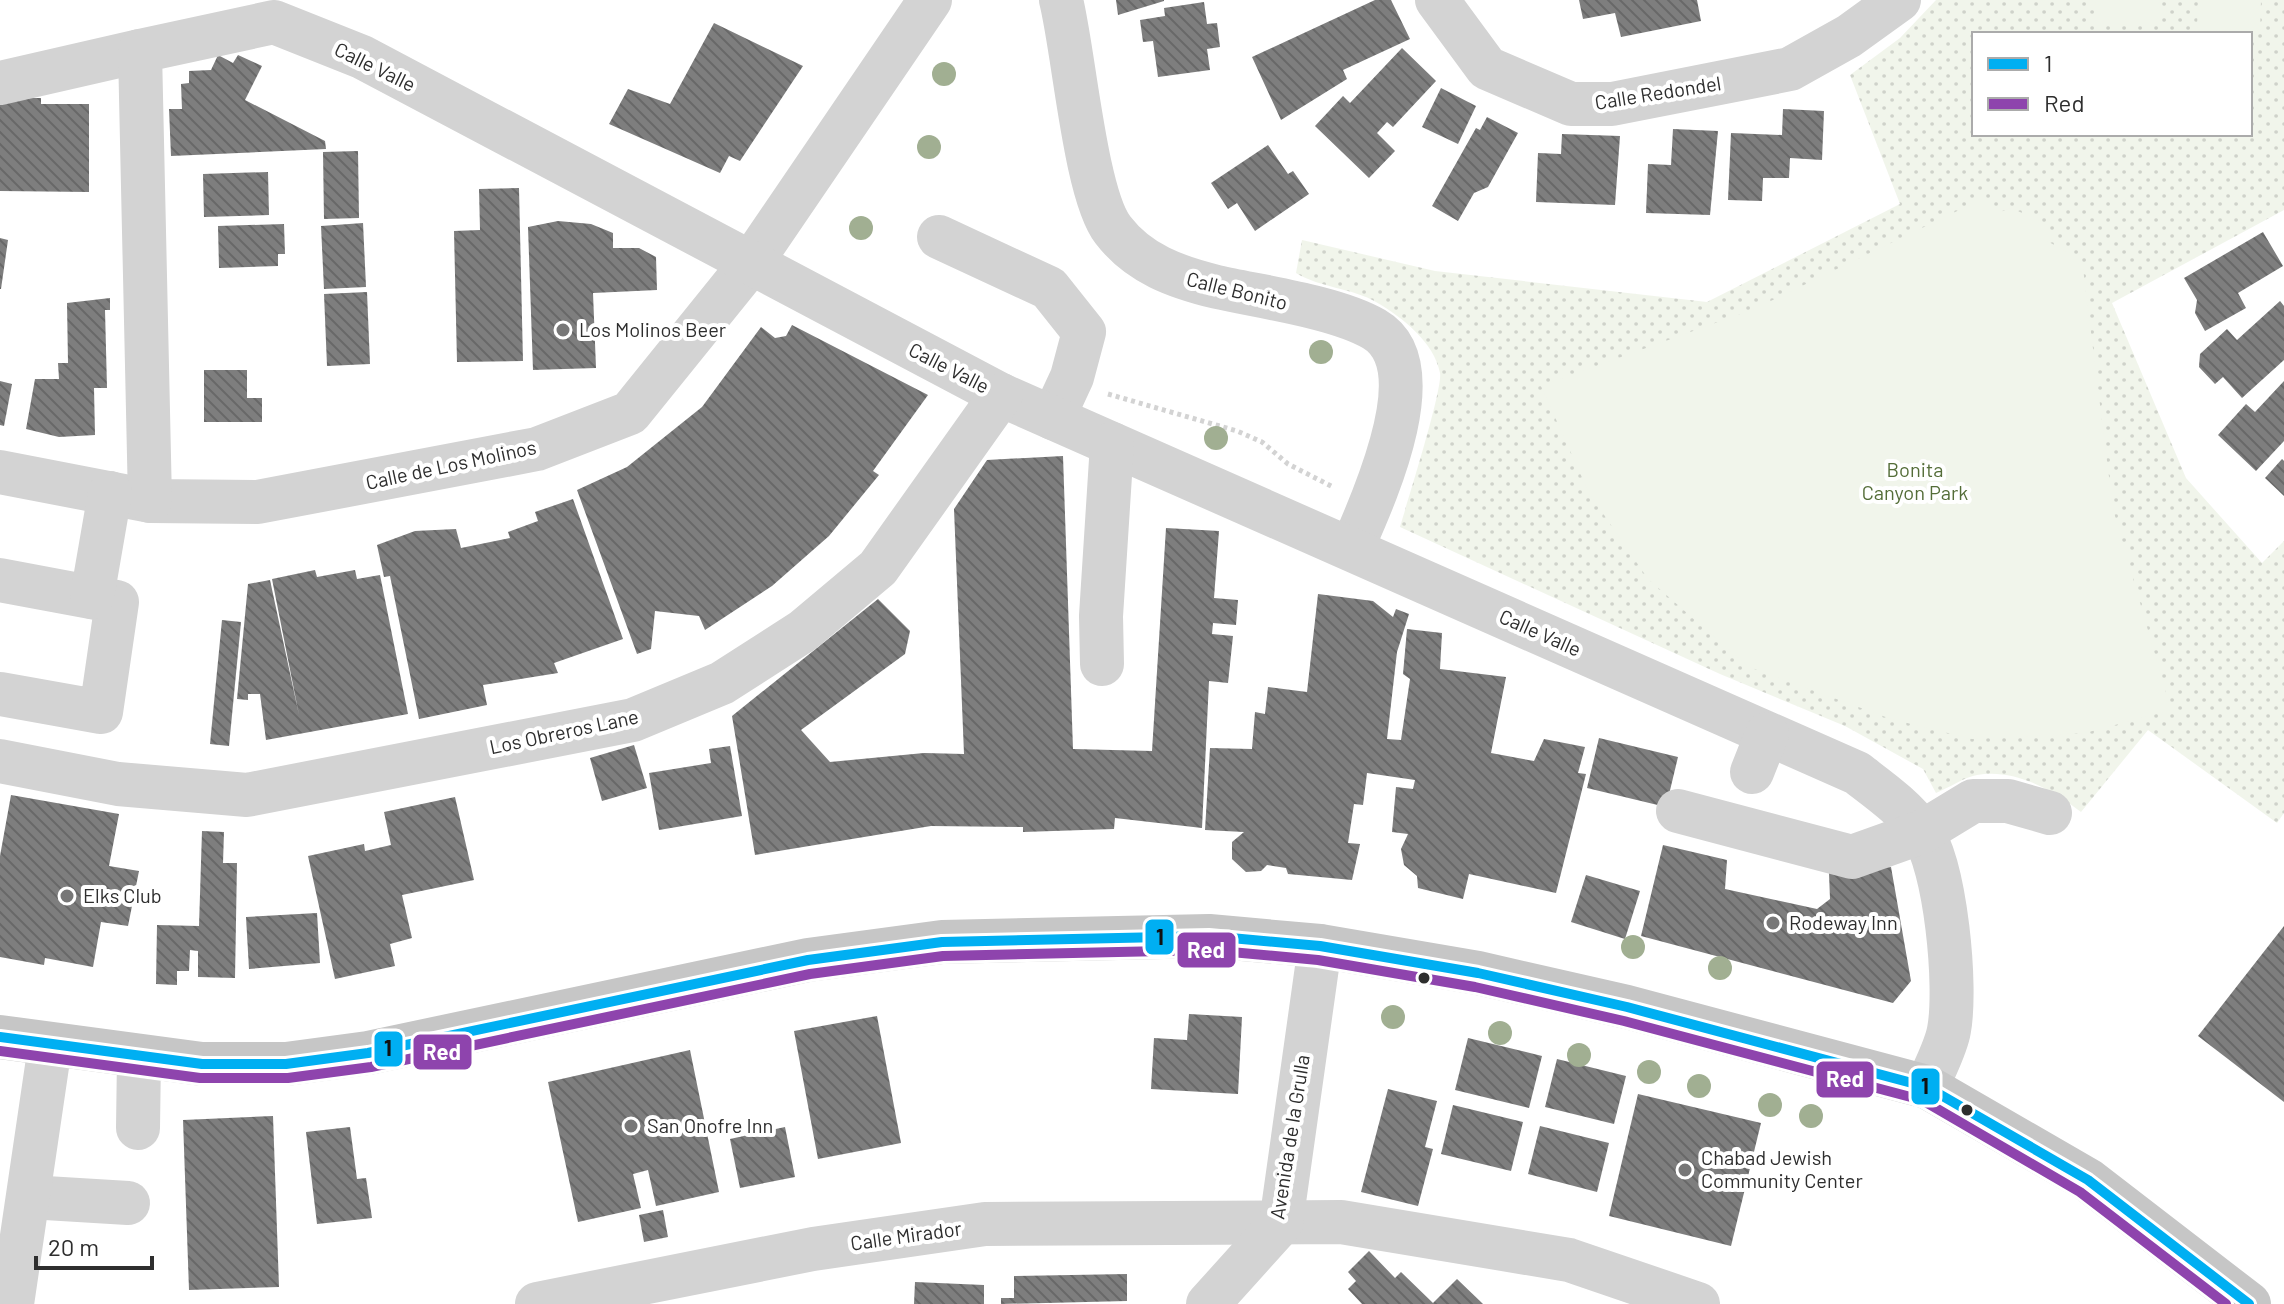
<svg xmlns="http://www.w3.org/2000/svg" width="2284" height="1304" font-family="Barlow,sans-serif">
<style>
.green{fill:url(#green-dots);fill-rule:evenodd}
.pitch{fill:#f1f5eb}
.building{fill:url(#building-back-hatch)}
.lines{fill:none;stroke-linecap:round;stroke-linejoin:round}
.path{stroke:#d3d3d3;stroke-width:5;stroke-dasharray:4 4;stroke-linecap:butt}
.minor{stroke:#d3d3d3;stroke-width:44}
.major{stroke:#c6c6c6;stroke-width:44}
.bus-1-casing{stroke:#fff;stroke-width:16}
.bus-2-casing{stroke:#fff;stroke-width:16}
.bus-1{stroke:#00aff2;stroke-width:10}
.bus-2{stroke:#8e44ad;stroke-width:10}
.tree{fill:#a1af92}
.poi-dot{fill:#777;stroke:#fff;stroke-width:3}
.bus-dot{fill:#2e2e2e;stroke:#fff;stroke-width:3}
.labels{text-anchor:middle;stroke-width:8;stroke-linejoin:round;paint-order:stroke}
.street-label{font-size:20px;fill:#2e2e2e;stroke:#fff}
.poi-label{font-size:20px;fill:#2e2e2e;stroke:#fff;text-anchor:start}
.park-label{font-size:20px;fill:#546d38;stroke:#fff}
.line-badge{stroke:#fff;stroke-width:3}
.badge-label{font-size:22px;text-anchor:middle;font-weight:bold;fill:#fff}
.pale-badge-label{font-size:22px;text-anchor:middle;font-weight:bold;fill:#111}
</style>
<defs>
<pattern id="green-dots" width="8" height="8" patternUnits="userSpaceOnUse" patternTransform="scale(2)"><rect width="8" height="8" fill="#f1f5eb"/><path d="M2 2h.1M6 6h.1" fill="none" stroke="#cfd2ca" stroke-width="1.8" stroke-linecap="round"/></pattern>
<pattern id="building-back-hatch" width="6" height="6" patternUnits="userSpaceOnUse" patternTransform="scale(2)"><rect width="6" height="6" fill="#7e7e7e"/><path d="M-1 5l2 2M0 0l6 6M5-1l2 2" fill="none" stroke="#686868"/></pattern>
</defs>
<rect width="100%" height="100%" fill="#fff"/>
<!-- green -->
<path class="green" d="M1936,0H2284V210L2112,303L2186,478L2262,563L2284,541V813L2277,823L2148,730L2081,812C2053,790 2014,768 1977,775C1964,777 1949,788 1936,793L1923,769L1845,726L1720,674L1400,527C1407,503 1443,389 1440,373C1434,342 1403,318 1376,302C1352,288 1321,288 1296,273L1302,240L1435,271L1707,302L1900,204L1850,75L1900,38ZM1974,34H2250V134H1974Z"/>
<!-- pitch -->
<g class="pitch">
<path d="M2096,0H2160L2159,26L2095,23Z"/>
<path d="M2198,0H2261L2260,32L2197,30Z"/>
<path d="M1980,200L2000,212L2011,208L2045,223L2047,241L2082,260L2113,509L2171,710L2085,733L1972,739L1891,719L1749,667L1648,579L1589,493L1541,386L1754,309Z"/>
</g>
<!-- building -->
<g class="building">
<path d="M1116,0H1164V1L1118,15Z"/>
<path d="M1375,0H1391L1410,39L1343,70L1347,79L1281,120L1252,57Z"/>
<path d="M1579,0H1697L1701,21L1621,37L1615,13L1583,19Z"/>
<path d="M1204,2L1207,24L1217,23L1220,47L1207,49L1210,70L1158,77L1153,41L1143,42L1140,20L1165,16L1164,8Z"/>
<path d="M714,23L803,66L740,161L729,156L720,173L609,124L628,89L670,104Z"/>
<path d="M1402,48L1436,81L1393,127L1387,122L1377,133L1395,151L1369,178L1315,126L1343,96L1350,103Z"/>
<path d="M218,55L233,63L238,55L262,66L245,100L325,141L326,149L171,156L169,109H182L181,84L189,83V71L211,70Z"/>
<path d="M1441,88L1476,106L1458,144L1422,127Z"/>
<path d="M18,98H41V104H89V192L0,191V101Z"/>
<path d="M1783,109L1824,111L1822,160L1790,158L1789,178H1763L1762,201L1728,200L1731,133L1782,135Z"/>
<path d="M1487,117L1518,133L1488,187L1474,193L1458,221L1432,206L1476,128L1480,130Z"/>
<path d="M1673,129L1718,131L1710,215L1646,213L1648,164L1671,165Z"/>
<path d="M1562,134L1620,136L1615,205L1536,202L1538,153L1561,154Z"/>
<path d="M1268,145L1288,174L1293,171L1309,194L1255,231L1237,203L1228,209L1211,183Z"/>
<path d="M358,151L359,218L324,219L323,152Z"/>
<path d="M268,172L269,215L204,217L203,174Z"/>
<path d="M519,188L523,361L457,362L454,231L480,230L479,189Z"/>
<path d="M558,221L591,224L613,233V248H639L656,257L657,290L593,293L596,368L533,370L528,227Z"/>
<path d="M363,223L366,287L324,289L321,226Z"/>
<path d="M284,224L285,254H278V266L219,268L218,226Z"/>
<path d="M2263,232L2283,266L2238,293L2246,308L2205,331L2195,313L2197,300L2184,278Z"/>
<path d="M0,238L8,240L1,289H0Z"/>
<path d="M367,292L370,364L327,366L324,294Z"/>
<path d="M110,298V310H105L107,388H94L95,435L59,437L26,429L35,379H59L58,363H68L67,303Z"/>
<path d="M2280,301L2284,306V360L2242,398L2223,377L2215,384L2199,367L2200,354L2227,329L2237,340Z"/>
<path d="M792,325L928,395L873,471L879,475L829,536L772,586L705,630L699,616L655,611L651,649L637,654L577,490L627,467L702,407L761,327L775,338L786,336Z"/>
<path d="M204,370H247V398H262V422H204Z"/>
<path d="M0,381L12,384L4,426L0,425Z"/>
<path d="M2284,381V441L2256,471L2218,435L2246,404L2255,412Z"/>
<path d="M1063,456L1073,749L1152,751L1166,528L1219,531L1214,598L1238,600L1236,625L1213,623L1212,634L1233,636L1228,683L1209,681L1202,828L1115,818L1114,829L1023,832V827L931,826L755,855L732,716L878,599L910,631L905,654L801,730L830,762L924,753L964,754L954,509L987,460Z"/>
<path d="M2282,459L2284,461V496L2265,478Z"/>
<path d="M573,499L623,639L554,663L558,673L483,685L487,705L419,719L390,576L384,577L377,545L415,531L456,529L461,548L510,538L508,532L538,521L535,512Z"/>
<path d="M315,570L317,577L355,570L357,579L380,575L408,714L266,740L260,694H248V700L237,699L248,584L270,580L299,715L272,579Z"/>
<path d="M1318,594L1373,601L1393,617L1396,609L1409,614L1397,652L1387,739L1401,740L1410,679L1403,674L1407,629L1442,633L1440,669L1506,677L1491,753L1534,761L1544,739L1585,747L1578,773L1586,774L1556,893L1469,874L1463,899L1418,888L1417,876L1404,865L1401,849L1408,834L1392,832L1396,787L1413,789L1415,780L1367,773L1363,805L1354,804L1348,843L1360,844L1352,880L1288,874L1286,868L1267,865L1261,871L1246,872L1232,859V842L1244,832L1205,830L1210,748L1252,749L1255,712L1265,714L1268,687L1307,692Z"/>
<path d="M222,620L241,622L229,746L210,744Z"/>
<path d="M1599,738L1678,757L1666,807L1587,788Z"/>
<path d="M634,745L647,788L602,801L590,758Z"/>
<path d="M730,746L742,816L659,830L649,773L711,763L709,749Z"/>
<path d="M11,795L119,814L109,866L139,871L128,926L101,922L93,967L45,958L44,965L0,957V856Z"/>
<path d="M455,797L474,880L402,895L412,938L390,944L395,966L335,979L308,856L364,844L365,851L391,845L384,812Z"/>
<path d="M202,831L224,832L223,863H237L235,978L198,977V951L190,950L189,971H177V985L156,984L157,925L199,926Z"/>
<path d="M1663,845L1727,860L1725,889L1817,909L1830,899L1829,873L1891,867L1911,981L1893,1003L1641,936Z"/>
<path d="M1586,875L1640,891L1625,939L1571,922Z"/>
<path d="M317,913L320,963L249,969L246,917Z"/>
<path d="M2284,926V1102L2198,1036Z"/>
<path d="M1189,1014L1242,1017L1238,1094L1151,1089L1154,1038L1187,1040Z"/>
<path d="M877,1016L901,1143L818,1159L794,1031Z"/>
<path d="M1468,1038L1542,1056L1529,1108L1455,1090Z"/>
<path d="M690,1050L719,1192L656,1206L648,1170L633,1174L641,1208L578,1222L548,1082Z"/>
<path d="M1557,1059L1626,1076L1614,1124L1545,1107Z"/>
<path d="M1388,1089L1437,1101L1425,1147L1433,1149L1418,1206L1361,1192Z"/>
<path d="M1638,1094L1761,1123L1731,1246L1609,1216Z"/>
<path d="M1453,1105L1523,1122L1511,1171L1441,1154Z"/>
<path d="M273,1116L279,1287L189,1290L183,1120Z"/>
<path d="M1540,1126L1609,1143L1597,1192L1528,1174Z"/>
<path d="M350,1127L357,1179L366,1178L372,1218L317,1224L306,1132Z"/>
<path d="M785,1127L795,1177L740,1188L730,1139Z"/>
<path d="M663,1210L668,1237L644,1242L639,1215Z"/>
<path d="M1369,1251L1395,1278L1401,1272L1433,1303L1457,1279L1483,1304H1362L1348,1289L1356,1281L1348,1272Z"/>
<path d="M1127,1274V1301L1001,1304V1298H1014V1276Z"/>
<path d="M915,1282L984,1285V1304H914Z"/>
</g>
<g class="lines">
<!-- path -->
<path class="path" d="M1108,394L1237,431L1262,442L1288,464L1333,487"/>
<!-- minor -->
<g class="minor">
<path d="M1061,0C1074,52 1085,194 1113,230C1139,264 1176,277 1217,287C1262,297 1336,307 1374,329C1436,365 1373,500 1352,548"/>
<path d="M1437,0L1487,68L1571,104H1612L1790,69L1849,36L1899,0"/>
<path d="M0,83L140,51"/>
<path d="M939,237L1049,288L1084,332L1072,377L1053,418"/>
<path d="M0,472L150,501L258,502L537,449L630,413L751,263L930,0"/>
<path d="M150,501L140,51L274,22L362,57L1001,395L1857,773C1879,790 1905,808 1921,831C1946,866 1957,987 1949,1030C1946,1048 1934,1069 1927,1087"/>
<path d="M0,580L117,602L101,712L0,694"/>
<path d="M92,597L110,493"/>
<path d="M1102,664L1101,616L1112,444"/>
<path d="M0,761L118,784L247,795L633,720L722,683L803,631L878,568L1001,395"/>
<path d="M1752,772L1767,734"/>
<path d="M1678,811L1852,857L1922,832L1973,801H2008L2050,813"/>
<path d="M138,1128L139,1057"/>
<path d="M29,1197L128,1203"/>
<path d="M12,1304L50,1046"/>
<path d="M537,1304L813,1249L985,1224L1341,1222L1569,1260L1698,1304"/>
<path d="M1208,1304L1281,1223L1320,946"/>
</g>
<!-- major -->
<path class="major" d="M0,1037L202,1064H286L368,1053L808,960L942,942L1209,936L1320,946L1478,973L1627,1007L1927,1087L2088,1180L2249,1304"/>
<defs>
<path id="bus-1" d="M0,1037L202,1064H286L368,1053L808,960L942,942L1209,936L1320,946L1478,973L1627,1007L1927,1087L2088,1180L2249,1304"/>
<path id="bus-2" d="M0,1051L200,1078H288L371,1067L810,974L943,956L1209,950L1318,960L1475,987L1624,1021L1922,1100L2080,1192L2226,1304"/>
</defs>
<!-- bus-1 casing -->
<use href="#bus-1" class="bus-1-casing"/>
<!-- bus-2 casing -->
<use href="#bus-2" class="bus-2-casing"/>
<!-- bus-1 -->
<use href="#bus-1" class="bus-1"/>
<!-- bus-2 -->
<use href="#bus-2" class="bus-2"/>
</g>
<!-- trees -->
<g class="tree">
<circle cx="944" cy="74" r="12"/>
<circle cx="929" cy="147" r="12"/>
<circle cx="861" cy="228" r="12"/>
<circle cx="1321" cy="352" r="12"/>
<circle cx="1216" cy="438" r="12"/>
<circle cx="1633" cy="947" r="12"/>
<circle cx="1720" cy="968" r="12"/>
<circle cx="1393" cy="1017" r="12"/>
<circle cx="1500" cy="1033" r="12"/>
<circle cx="1579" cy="1055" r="12"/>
<circle cx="1649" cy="1072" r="12"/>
<circle cx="1699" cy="1086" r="12"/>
<circle cx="1770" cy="1105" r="12"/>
<circle cx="1811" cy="1116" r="12"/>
</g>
<!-- markers -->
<g class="poi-dot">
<circle cx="563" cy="330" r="8"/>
<circle cx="67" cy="896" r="8"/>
<circle cx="1773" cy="923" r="8"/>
<circle cx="631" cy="1126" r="8"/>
<circle cx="1685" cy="1170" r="8"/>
</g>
<g class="bus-dot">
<circle cx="1424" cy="978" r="7"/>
<circle cx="1967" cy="1110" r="7"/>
</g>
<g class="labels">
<!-- street labels -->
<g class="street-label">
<text transform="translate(375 67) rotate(26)" y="7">Calle Valle</text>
<text transform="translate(1658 93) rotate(-9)" y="7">Calle Redondel</text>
<text transform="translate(1237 291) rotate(14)" y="7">Calle Bonito</text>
<text transform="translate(949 368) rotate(27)" y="7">Calle Valle</text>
<text transform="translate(451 465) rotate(-12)" y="7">Calle de Los Molinos</text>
<text transform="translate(1540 633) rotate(24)" y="7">Calle Valle</text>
<text transform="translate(564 732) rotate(-12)" y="7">Los Obreros Lane</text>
<text transform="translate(1290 1137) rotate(-81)" y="7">Avenida de la Grulla</text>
<text transform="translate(906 1236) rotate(-8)" y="7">Calle Mirador</text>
</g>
<!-- poi labels -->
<g class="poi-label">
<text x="579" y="337">Los Molinos Beer</text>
<text x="83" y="903">Elks Club</text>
<text x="1789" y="930">Rodeway Inn</text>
<text x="647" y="1133">San Onofre Inn</text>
<text x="1701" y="1165">Chabad Jewish<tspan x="1701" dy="23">Community Center</tspan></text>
</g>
<!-- park labels -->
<g class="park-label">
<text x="1915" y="477">Bonita<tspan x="1915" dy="23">Canyon Park</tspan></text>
</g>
</g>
<g class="line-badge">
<rect x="1144" y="918" width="31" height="38" rx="8" fill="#00aff2"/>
<rect x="1176" y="931" width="61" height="38" rx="8" fill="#8e44ad"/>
<rect x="373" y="1030" width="31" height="38" rx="8" fill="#00aff2"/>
<rect x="412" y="1033" width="61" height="38" rx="8" fill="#8e44ad"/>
<rect x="1815" y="1060" width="60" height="39" rx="8" fill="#8e44ad"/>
<rect x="1910" y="1067" width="31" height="39" rx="8" fill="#00aff2"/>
</g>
<g class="badge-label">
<text x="1206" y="958">Red</text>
<text x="442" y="1060">Red</text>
<text x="1845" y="1087">Red</text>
</g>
<g class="pale-badge-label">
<text x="1160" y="945">1</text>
<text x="388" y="1056">1</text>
<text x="1925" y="1094">1</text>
</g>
<!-- legend -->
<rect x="1972" y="32" width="280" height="104" fill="#ffffff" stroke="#ababab" stroke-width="2"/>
<rect x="1988" y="58" width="40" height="12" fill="#00aff2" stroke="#ababab" stroke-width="2"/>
<text x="2044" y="72" font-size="24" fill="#2e2e2e">1</text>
<rect x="1988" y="98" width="40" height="12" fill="#8e44ad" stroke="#ababab" stroke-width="2"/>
<text x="2044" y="112" font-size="24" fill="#2e2e2e">Red</text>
<!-- scale -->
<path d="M36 1256v12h116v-12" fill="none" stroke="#2e2e2e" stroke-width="4"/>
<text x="48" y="1256" font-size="24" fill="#2e2e2e" stroke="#ffffff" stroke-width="6" paint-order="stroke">20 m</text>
</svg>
